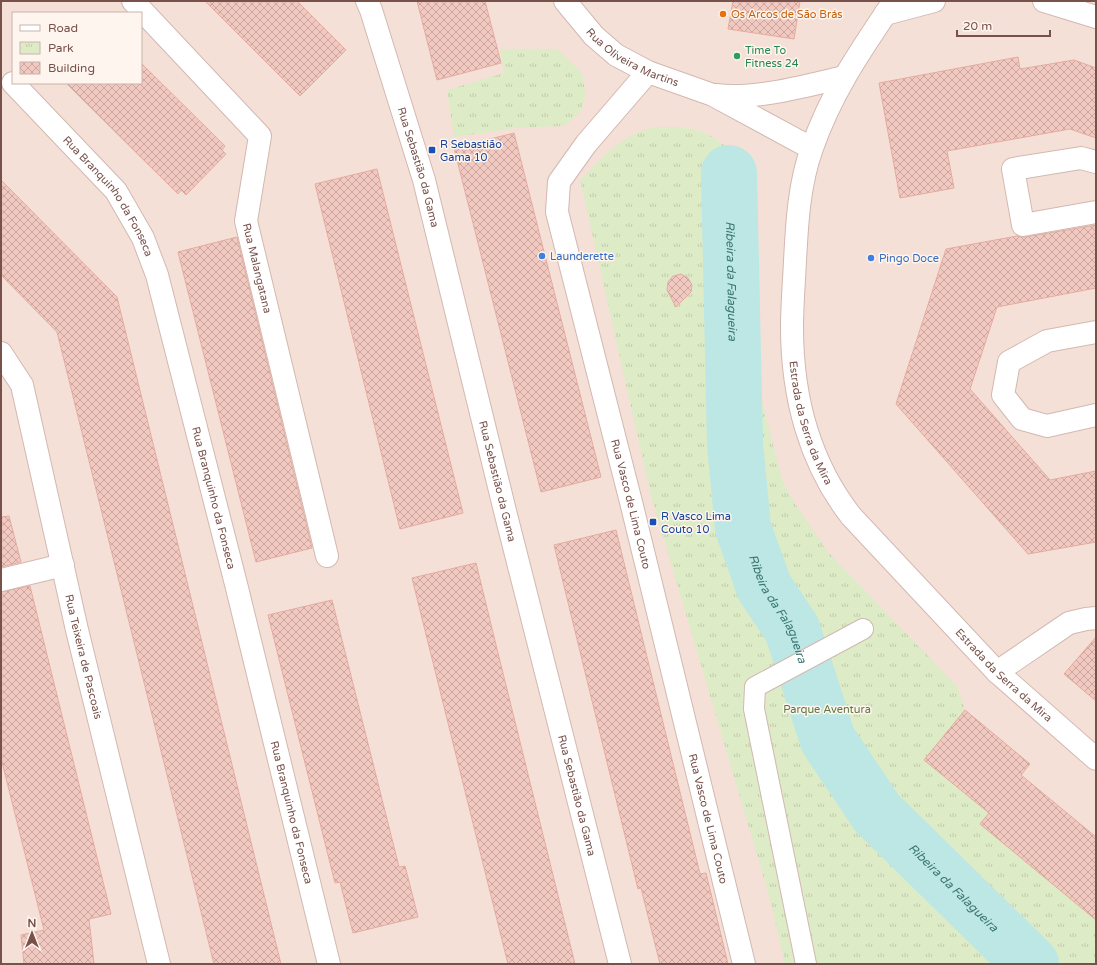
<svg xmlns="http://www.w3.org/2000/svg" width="1097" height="965" font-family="'Varela Round',sans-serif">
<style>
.residential{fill:#f5e0d7;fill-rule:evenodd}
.park{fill:url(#park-tufts)}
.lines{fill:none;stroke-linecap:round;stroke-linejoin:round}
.river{stroke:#bce7e4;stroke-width:56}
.building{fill:url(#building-cross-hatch);stroke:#e5aba0}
.pedestrian-casing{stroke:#d2b8b0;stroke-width:22}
.minor-casing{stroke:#d2b8b0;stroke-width:24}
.tertiary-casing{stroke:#d2b8b0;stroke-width:24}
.pedestrian{stroke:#fff;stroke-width:20}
.minor{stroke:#fff;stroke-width:22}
.tertiary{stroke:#fff;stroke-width:22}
.food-dot{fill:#e8710a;stroke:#fff5ef;stroke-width:1.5}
.leisure-dot{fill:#2e9e5b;stroke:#fff5ef;stroke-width:1.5}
.transit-dot{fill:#1a4fb4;stroke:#fff5ef;stroke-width:1.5}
.shop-dot{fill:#3f7fe0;stroke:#fff5ef;stroke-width:1.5}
.labels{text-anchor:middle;stroke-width:3;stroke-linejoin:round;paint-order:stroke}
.food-label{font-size:11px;fill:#c56008;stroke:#fff5ef;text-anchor:start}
.leisure-label{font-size:11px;fill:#27864d;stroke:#fff5ef;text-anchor:start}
.street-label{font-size:11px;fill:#78514b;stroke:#fff5ef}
.transit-label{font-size:11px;fill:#164399;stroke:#fff5ef;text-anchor:start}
.shop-label{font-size:11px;fill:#366cbe;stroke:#fff5ef;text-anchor:start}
.park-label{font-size:11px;fill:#5d7841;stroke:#fff5ef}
.water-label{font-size:12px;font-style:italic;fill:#3c7672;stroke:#fff5ef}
</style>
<defs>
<pattern id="park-tufts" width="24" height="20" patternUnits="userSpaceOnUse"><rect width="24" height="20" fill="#ddebc6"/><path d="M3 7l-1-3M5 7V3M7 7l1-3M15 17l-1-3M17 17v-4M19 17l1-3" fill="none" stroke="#c1cbac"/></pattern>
<pattern id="building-cross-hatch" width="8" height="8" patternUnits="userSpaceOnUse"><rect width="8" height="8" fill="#f2c9c0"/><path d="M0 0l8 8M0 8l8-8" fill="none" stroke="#c9a69e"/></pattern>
</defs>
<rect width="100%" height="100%" fill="#fdf0e9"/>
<!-- residential -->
<path class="residential" d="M1,1H1096V964H1ZM13,13H141V83H13Z"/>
<!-- park -->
<g class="park">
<path d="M500,49H557L582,73L586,94L581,111L565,126L515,128L454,137L447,90L504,73Z"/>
<path d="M654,127C668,127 683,126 697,130C723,138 747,163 757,187L755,285L757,383L783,482L796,505L827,551L957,686L965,710L924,760L989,813L980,824L1096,920V964H785L768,892L651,496L580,180C602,157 622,135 654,127Z"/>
</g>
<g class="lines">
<!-- river -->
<path class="river" id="s1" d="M729,173L735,444L743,528L764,587L792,629L828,740L877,813L1031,964"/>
</g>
<!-- building -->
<g class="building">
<path d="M205,1H297L346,50L300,96Z"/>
<path d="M417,1H485L501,63L437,80Z"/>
<path d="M733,1H800L794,39L728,29Z"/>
<path d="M1018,57L1020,69L1074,60L1096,68V138L1070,129L947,151L954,188L900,198L879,83Z"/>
<path d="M141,63L225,146L222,150L226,154L186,195L181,190L178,194L66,83H141Z"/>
<path d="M514,133L601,477L541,492L454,148Z"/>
<path d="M377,169L463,513L400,529L315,184Z"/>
<path d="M1,180L117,297L281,964H214L57,332L1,275Z"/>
<path d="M1096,225V288L997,307L970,389L1050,480L1096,471V542L1028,554L896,404L946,249L1017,236L1025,237Z"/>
<path d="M237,237L312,548L256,562L178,252Z"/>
<path d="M681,274L688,278L692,285L691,292L676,307L667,290L668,282L673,276Z"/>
<path d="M9,516L21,562L1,567V517Z"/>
<path d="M616,530L700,874L706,873L728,964H660L641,888L638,889L554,545Z"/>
<path d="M476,563L497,649L575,964H508L455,751L412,578Z"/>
<path d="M30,586L111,914L89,919L94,964H24L21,935L44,930L1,758V592Z"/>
<path d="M332,600L399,867L405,866L418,917L353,933L340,882L335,883L268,615Z"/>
<path d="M1096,637V701L1064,674Z"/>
<path d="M965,710L1030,764L1021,775L1096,837V920L980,824L989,813L924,760Z"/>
</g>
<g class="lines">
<defs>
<path id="pedestrian" d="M806,964L754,709L755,687L863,629"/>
<g id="minor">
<path id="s2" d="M133,1L260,136L246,221L327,556"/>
<path id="s3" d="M367,1L371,10L424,180L505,511L620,964"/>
<path id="s4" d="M565,1L594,36L616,55L648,72L713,95L811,148"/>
<path d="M1044,1L1096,17"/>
<path d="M885,14L934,1"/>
<path id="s5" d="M648,72L586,144L559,182L557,212L631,502L744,964"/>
<path id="s6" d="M13,83L116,191L143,238L157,275L236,584L329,964"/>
<path d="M716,95C755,100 806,86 844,77"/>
<path d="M1096,162L1081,158L1013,169L1023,225L1096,212"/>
<path d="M1096,332L1047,341L1009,362L1003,395L1022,419L1047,426L1096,415"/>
<path id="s7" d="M1,353L22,385L77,630L159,964"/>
<path d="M1,580L63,565"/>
<path d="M997,672L1069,623L1086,619L1096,618"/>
</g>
<g id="tertiary">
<path id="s8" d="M894,1C861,50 832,91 812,148C799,184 797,223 795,261C794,283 792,305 792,327C792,395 809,462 851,516L997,672L1096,759"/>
</g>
</defs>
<!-- pedestrian casing -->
<use href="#pedestrian" class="pedestrian-casing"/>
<!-- minor casing -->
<use href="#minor" class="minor-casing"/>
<!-- tertiary casing -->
<use href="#tertiary" class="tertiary-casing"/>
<!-- pedestrian -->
<use href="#pedestrian" class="pedestrian"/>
<!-- minor -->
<use href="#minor" class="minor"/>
<!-- tertiary -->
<use href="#tertiary" class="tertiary"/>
</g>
<!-- markers -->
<circle class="food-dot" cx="723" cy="14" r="4"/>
<circle class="leisure-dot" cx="737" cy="56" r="4"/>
<g class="transit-dot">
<rect x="428" y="146" width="8" height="8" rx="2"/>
<rect x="649" y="518" width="8" height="8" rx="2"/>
</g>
<g class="shop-dot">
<circle cx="542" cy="256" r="4"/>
<circle cx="871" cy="258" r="4"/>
</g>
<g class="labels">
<!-- food labels -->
<g class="food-label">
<text x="731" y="18">Os Arcos de São Brás</text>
</g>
<!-- leisure labels -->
<g class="leisure-label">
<text x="745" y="54">Time To<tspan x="745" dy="13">Fitness 24</tspan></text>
</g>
<!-- street labels -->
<g class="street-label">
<text dy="4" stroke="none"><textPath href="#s4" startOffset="90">Rua Oliveira Martins</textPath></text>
<text dy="4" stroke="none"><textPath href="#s3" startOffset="174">Rua Sebastião da Gama</textPath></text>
<text dy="4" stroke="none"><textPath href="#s6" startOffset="149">Rua Branquinho da Fonseca</textPath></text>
<text dy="4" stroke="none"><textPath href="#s2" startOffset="320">Rua Malangatana</textPath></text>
<text dy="4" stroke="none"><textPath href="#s8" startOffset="448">Estrada da Serra da Mira</textPath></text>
<text dy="4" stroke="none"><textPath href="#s3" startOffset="498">Rua Sebastião da Gama</textPath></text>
<text dy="4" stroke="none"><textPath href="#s6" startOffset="473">Rua Branquinho da Fonseca</textPath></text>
<text dy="4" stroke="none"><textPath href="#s5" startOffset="473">Rua Vasco de Lima Couto</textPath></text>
<text dy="4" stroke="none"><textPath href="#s7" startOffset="317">Rua Teixeira de Pascoais</textPath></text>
<text dy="4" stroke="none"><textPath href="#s8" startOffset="772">Estrada da Serra da Mira</textPath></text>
<text dy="4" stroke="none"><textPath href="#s3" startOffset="822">Rua Sebastião da Gama</textPath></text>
<text dy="4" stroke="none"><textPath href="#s6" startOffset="797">Rua Branquinho da Fonseca</textPath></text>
<text dy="4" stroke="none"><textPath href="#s5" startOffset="797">Rua Vasco de Lima Couto</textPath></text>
</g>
<!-- transit labels -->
<g class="transit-label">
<text x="440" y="148">R Sebastião<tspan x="440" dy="13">Gama 10</tspan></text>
<text x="661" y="520">R Vasco Lima<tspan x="661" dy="13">Couto 10</tspan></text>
</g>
<!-- shop labels -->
<g class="shop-label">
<text x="550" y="260">Launderette</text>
<text x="879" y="262">Pingo Doce</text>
</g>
<!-- park labels -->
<g class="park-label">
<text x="827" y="713">Parque Aventura</text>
</g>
<!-- water labels -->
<g class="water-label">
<text dy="4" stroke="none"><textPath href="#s1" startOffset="108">Ribeira da Falagueira</textPath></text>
<text dy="4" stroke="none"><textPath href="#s1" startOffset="444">Ribeira da Falagueira</textPath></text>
<text dy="4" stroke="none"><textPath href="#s1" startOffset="780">Ribeira da Falagueira</textPath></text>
</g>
</g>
<!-- border -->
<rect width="1097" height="965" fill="none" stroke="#78514b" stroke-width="4"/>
<!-- legend -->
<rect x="12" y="12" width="130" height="72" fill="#fff5ef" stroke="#c9b3ad"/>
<rect x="20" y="25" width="20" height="6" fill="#ffffff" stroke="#c9b3ad"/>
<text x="48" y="32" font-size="12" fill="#78514b">Road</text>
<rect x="20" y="42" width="20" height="12" fill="url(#park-tufts)" stroke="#c9b3ad"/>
<text x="48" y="52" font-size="12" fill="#78514b">Park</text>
<rect x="20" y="62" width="20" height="12" fill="url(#building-cross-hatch)" stroke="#c9b3ad"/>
<text x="48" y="72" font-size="12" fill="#78514b">Building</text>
<!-- north arrow -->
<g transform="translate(32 933)" stroke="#fff5ef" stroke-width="3" paint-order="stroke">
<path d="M0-3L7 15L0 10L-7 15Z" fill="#78514b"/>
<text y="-6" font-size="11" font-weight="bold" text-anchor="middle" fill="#78514b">N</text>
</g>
<!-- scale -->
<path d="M957 30v6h93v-6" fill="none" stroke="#78514b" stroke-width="2"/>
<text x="963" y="30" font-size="12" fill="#78514b" stroke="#fff5ef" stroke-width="3" paint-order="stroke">20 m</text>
</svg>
